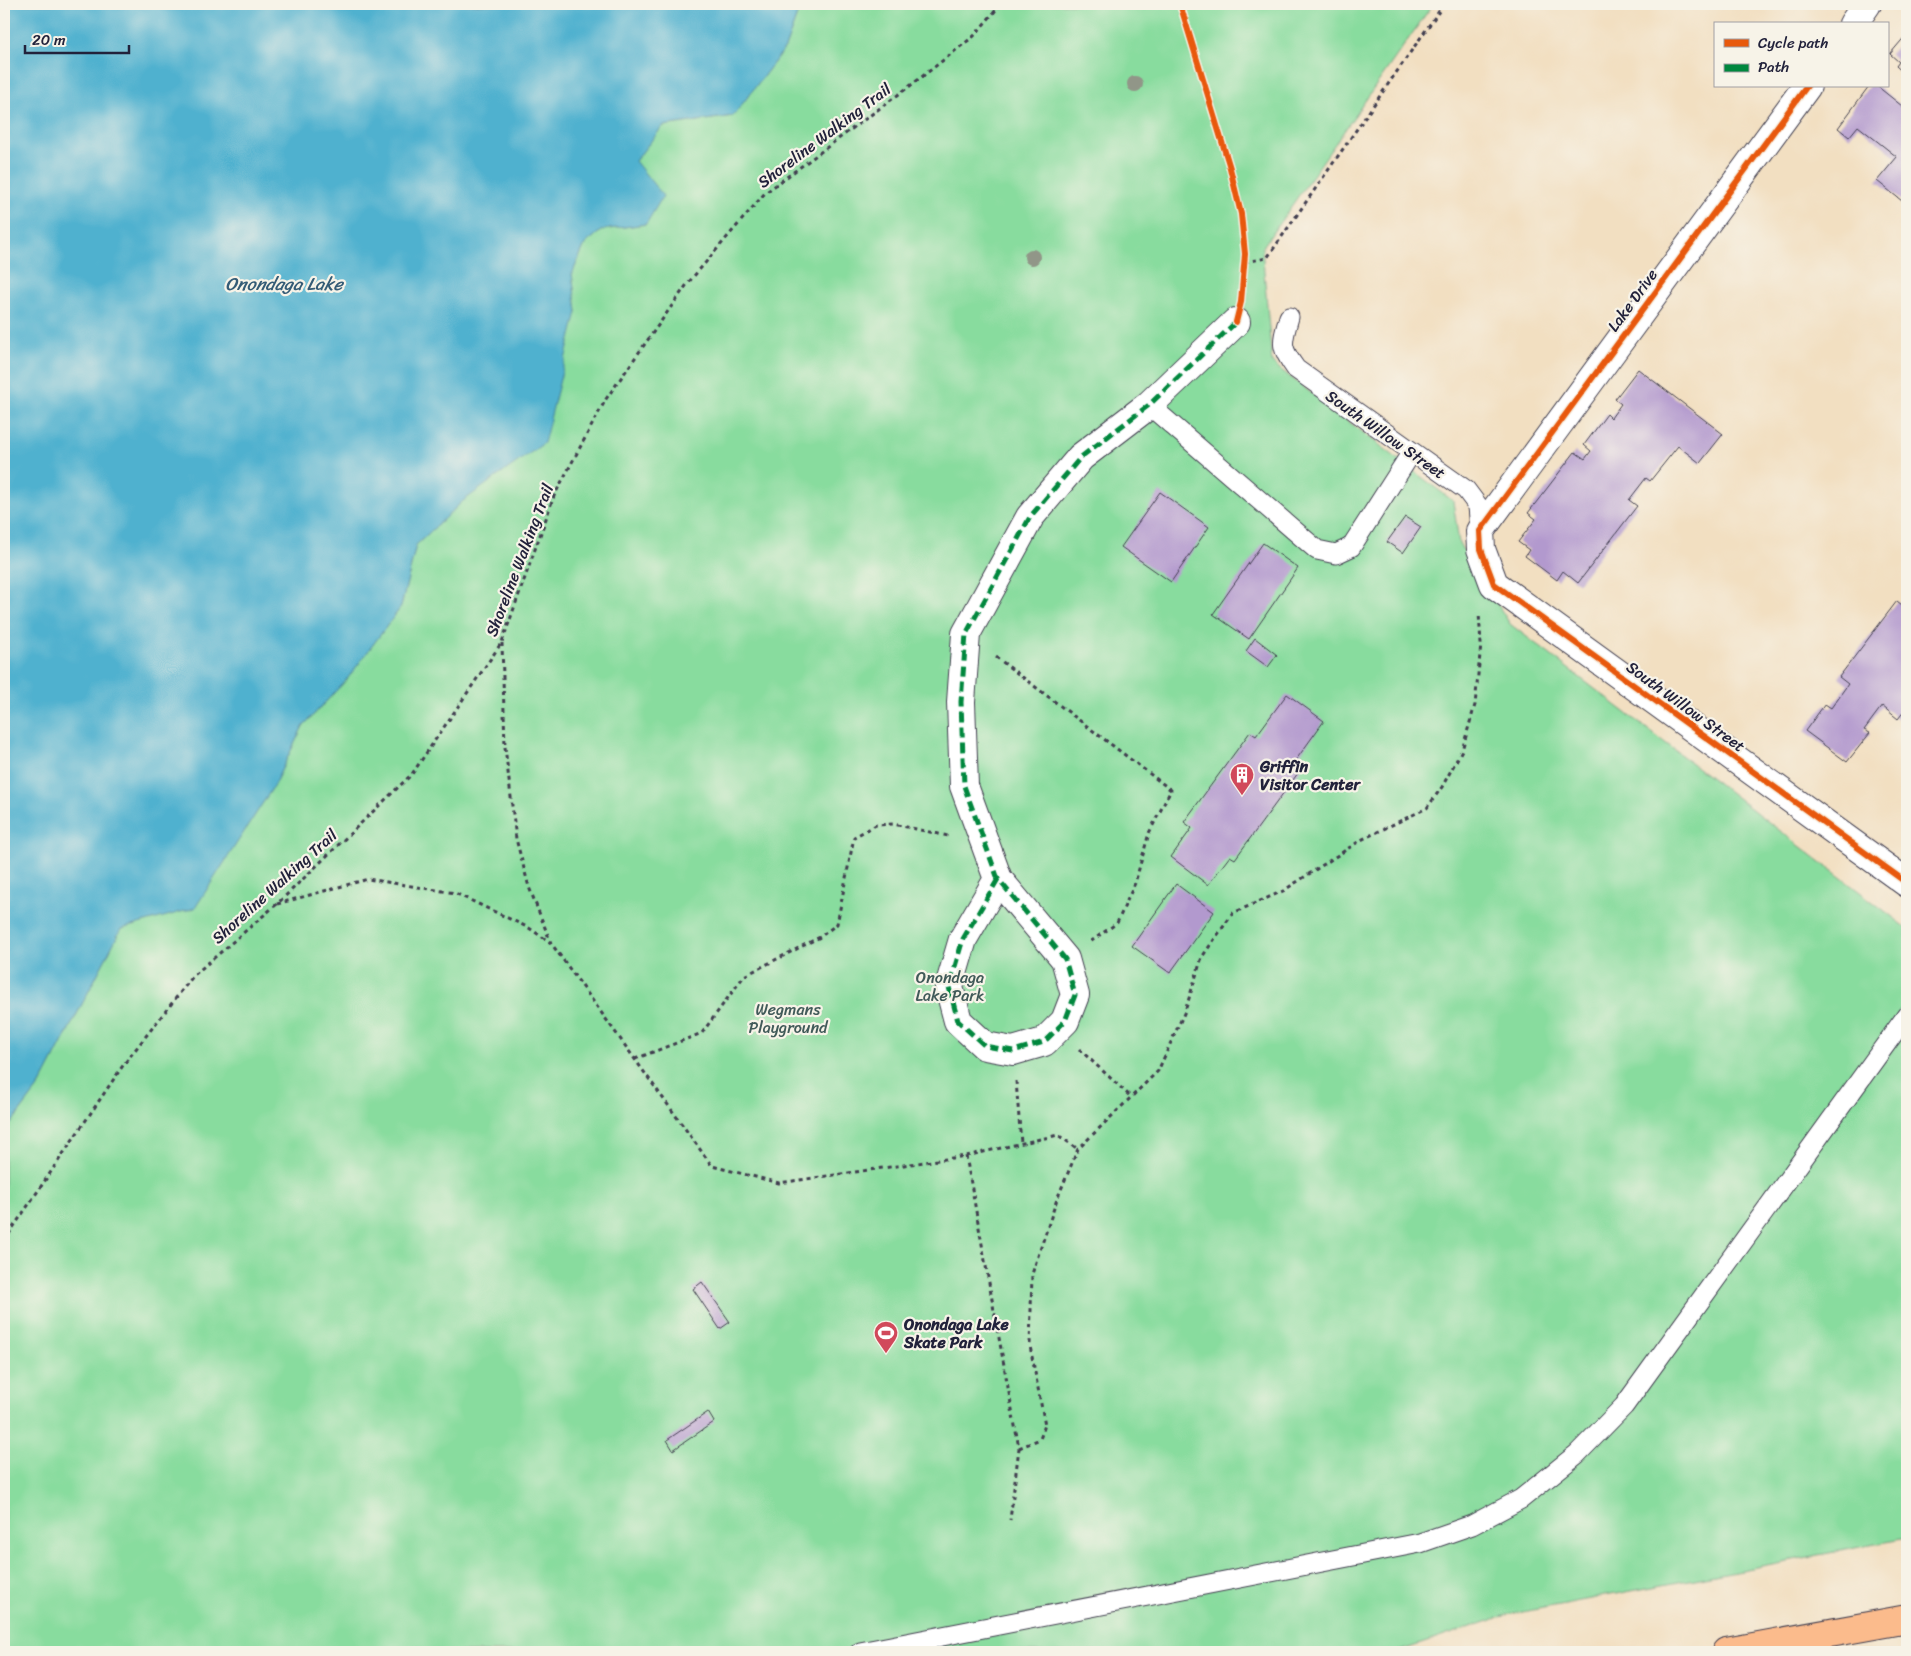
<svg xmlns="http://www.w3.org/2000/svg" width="1911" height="1656" font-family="Sriracha,sans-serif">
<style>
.green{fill:#88dc9e;stroke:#557f6c}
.water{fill:#50b1cf;stroke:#396a85}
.building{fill:#b299ce}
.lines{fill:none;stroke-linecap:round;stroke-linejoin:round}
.lane-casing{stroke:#413e4f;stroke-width:21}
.street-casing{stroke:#413e4f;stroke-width:30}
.primary-casing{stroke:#413e4f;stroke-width:30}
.path{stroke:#413e4f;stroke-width:3;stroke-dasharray:4 4;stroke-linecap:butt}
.lane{stroke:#fff;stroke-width:19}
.street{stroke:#fff;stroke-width:28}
.primary{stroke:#fbbb8c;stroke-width:28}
.quiet{stroke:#00873e;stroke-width:5;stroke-dasharray:10 5;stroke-linecap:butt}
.cycleway-casing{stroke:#f7f3e8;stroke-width:9}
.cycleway{stroke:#e8590c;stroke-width:6}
.tree{fill:#919688}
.labels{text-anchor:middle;stroke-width:4.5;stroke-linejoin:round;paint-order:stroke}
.street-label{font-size:16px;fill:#22223b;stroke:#f7f3e8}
.poi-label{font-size:16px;font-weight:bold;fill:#22223b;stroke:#f7f3e8;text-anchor:start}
.park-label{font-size:16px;fill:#415a59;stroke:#f7f3e8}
.water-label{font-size:18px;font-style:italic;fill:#345b76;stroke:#f7f3e8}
</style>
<rect width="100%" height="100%" fill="#f7f3e8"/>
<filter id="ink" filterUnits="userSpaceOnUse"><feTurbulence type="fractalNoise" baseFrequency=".02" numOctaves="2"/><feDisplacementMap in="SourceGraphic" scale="10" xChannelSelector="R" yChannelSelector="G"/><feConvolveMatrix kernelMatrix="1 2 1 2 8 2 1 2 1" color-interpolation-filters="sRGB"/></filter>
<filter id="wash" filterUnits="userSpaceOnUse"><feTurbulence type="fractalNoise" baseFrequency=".0096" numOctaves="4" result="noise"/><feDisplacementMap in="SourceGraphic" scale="20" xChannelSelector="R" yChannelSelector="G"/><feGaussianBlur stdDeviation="1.12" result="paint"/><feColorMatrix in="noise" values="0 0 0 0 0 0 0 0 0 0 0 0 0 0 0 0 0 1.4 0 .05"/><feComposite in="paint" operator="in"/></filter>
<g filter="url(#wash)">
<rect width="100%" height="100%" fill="#f2dfc1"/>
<!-- green -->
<path class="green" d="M801,4H1433L1262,248L1272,363L1453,501L1459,543L1510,624L1907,928V1538L1507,1615L1397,1652H4V1133L40,1085L121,929L195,907L273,787L303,726L348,678L401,607L416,545L463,501L577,312L572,274L585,244L602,230L646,224L635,161L663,126L733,116L785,48Z"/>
<!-- water -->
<path class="water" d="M4,4H801L785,48L733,116L663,126L635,161L663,196L646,224L602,230L585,244L572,274L577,312L544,443L463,501L416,545L401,607L348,678L303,726L273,787L195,908L121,929L40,1085L4,1133Z"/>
<g id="blocks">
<!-- building -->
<g class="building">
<path d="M1907,34V76L1896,66L1899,62L1890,54Z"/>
<path d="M1869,86H1877L1907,110V205L1877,181L1897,157L1858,126L1849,137L1838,128Z"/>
<path d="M1638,369L1723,434L1700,463L1678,446L1650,481L1646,478L1629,500L1637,506L1578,583L1563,571L1557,580L1525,556L1529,550L1518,542L1536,519L1528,513L1575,452L1585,459L1591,451L1584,445L1607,414L1611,418L1621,404L1615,399Z"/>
<path d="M1160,492L1209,527L1171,582L1121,547Z"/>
<path d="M1405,517L1421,527L1403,553L1387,542Z"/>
<path d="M1263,543L1298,568L1249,639L1213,614Z"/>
<path d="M1897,601L1907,609V712L1905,710L1898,719L1882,706L1864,730L1870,733L1847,762L1805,731L1825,704L1831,708L1848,684L1839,677Z"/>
<path d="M1255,638L1277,655L1268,667L1246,651Z"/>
<path d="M1287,694L1324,721L1293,764L1301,769L1235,859L1230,856L1208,885L1171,857L1192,828L1184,822L1250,732L1256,736Z"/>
<path d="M1176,884L1214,912L1170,973L1132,946Z"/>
<path d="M702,1282L730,1322L720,1329L693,1289Z"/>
<path d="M708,1412L714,1422L673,1450L667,1440Z"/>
</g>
</g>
</g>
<g filter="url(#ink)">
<use href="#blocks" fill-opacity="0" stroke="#413e4f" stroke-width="1"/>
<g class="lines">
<defs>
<g id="lane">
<path d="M1289,317C1282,343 1279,346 1296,369L1466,490L1478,506L1480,531"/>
<path d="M1149,405L1317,550L1336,554L1351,547L1412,452"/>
<path d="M860,1652L1420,1543L1472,1525L1521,1499L1577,1454L1624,1406L1907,1015"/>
</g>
<g id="street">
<path d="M1853,24L1867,4"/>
<path d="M1807,86L1480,531L1481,549L1494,584L1907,883"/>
<path d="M998,879L963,939L949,987L958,1021L985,1046L1013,1051L1044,1042L1065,1021L1075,995L1065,959L998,879L964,786L961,702L966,634L1030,517L1081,457L1149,405L1236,322"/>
</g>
<path id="primary" d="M1726,1652L1907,1619"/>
</defs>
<!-- lane casing -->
<use href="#lane" class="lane-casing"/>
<!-- street casing -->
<use href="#street" class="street-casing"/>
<!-- primary casing -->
<use href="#primary" class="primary-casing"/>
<!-- path -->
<g class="path">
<path d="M1245,262L1267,258L1444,4"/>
<path d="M502,643L505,747L516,839L529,887L551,943"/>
<path d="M996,657L1171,790L1149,833L1135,883L1117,923L1090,942"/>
<path d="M277,904L368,879L455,893L529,928L551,943L712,1166L779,1183L966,1156L1019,1448L1010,1520"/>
<path d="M1079,1049L1131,1097"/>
<path d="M635,1059L702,1033L744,976L820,937L837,924L854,837L876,825L893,824L948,836"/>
<path d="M1016,1081L1021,1143"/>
<path d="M966,1156L1058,1135L1078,1149"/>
<path d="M4,1241L124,1064L194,975L277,904L412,774L502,642L554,496L606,399L688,283L765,193L914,83L974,36L1001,4"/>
<path d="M1019,1448L1040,1439L1045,1425L1030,1346L1032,1274L1057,1199L1078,1149L1158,1071L1185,1011L1202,957L1233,913L1283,891L1361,840L1427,808L1442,787L1462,750L1475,705L1481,644L1479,613"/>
</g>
<!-- lane -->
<use href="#lane" class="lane"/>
<!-- street -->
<use href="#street" class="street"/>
<!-- primary -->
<use href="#primary" class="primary"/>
<!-- quiet -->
<path class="quiet" d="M998,879L963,939L949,987L958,1021L985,1046L1013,1051L1044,1042L1065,1021L1075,995L1065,959L998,879L964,786L961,702L966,634L1030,517L1081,457L1149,405L1236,322"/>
<defs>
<g id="cycleway">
<path d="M1180,4L1230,168L1241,214L1245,254L1241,302L1236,322"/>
<path d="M1807,86L1480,531L1481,549L1494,584L1907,883"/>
</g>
</defs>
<!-- cycleway casing -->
<use href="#cycleway" class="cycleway-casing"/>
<!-- cycleway -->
<use href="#cycleway" class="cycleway"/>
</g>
<!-- trees -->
<g class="tree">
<circle cx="1135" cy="84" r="8"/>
<circle cx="1032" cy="257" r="8"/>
</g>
</g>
<!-- icons -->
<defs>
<symbol id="building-pin" viewBox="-11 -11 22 30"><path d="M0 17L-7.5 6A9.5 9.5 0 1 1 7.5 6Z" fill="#d1495b" stroke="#f7f3e8"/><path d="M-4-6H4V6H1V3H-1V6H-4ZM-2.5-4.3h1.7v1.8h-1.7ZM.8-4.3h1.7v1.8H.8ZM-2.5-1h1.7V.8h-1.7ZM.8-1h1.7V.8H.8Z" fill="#fff"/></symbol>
<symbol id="stadium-pin" viewBox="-11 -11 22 30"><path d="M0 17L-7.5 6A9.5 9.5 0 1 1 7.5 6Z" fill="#d1495b" stroke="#f7f3e8"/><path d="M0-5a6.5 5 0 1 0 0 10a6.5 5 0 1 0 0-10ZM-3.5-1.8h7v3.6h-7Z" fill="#fff"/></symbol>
</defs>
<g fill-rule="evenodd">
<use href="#building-pin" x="1228" y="761" width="28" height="38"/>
<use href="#stadium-pin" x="872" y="1319" width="28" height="38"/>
</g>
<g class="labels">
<!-- street labels -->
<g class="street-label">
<text transform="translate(824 135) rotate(-37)" y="6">Shoreline Walking Trail</text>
<text transform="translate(1632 300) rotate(-54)" y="6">Lake Drive</text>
<text transform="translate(1386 434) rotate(35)" y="6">South Willow Street</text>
<text transform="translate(519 560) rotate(-69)" y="6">Shoreline Walking Trail</text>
<text transform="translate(1686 706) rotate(36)" y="6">South Willow Street</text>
<text transform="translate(274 886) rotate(-42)" y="6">Shoreline Walking Trail</text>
</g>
<!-- poi labels -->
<g class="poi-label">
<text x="1260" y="772">Griffin<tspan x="1260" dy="18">Visitor Center</tspan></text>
<text x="904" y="1330">Onondaga Lake<tspan x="904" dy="18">Skate Park</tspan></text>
</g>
<!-- park labels -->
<g class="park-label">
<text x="950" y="983">Onondaga<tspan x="950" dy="18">Lake Park</tspan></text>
<text x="788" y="1015">Wegmans<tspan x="788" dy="18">Playground</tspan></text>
</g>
<!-- water labels -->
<g class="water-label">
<text x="284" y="290">Onondaga Lake</text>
</g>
</g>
<!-- margin -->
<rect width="1911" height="1656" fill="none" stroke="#f7f3e8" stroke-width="20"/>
<!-- legend -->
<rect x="1714" y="22" width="175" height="65" fill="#f7f3e8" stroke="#a29fa3"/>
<rect x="1724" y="39" width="25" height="8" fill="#e8590c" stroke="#a29fa3"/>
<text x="1758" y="48" font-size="15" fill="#22223b">Cycle path</text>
<rect x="1724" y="64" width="25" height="8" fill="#00873e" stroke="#a29fa3"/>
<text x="1758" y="72" font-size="15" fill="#22223b">Path</text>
<!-- scale -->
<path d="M25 45v8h104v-8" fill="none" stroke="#22223b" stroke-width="2.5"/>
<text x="32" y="45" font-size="15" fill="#22223b" stroke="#f7f3e8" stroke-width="4" paint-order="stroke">20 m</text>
</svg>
